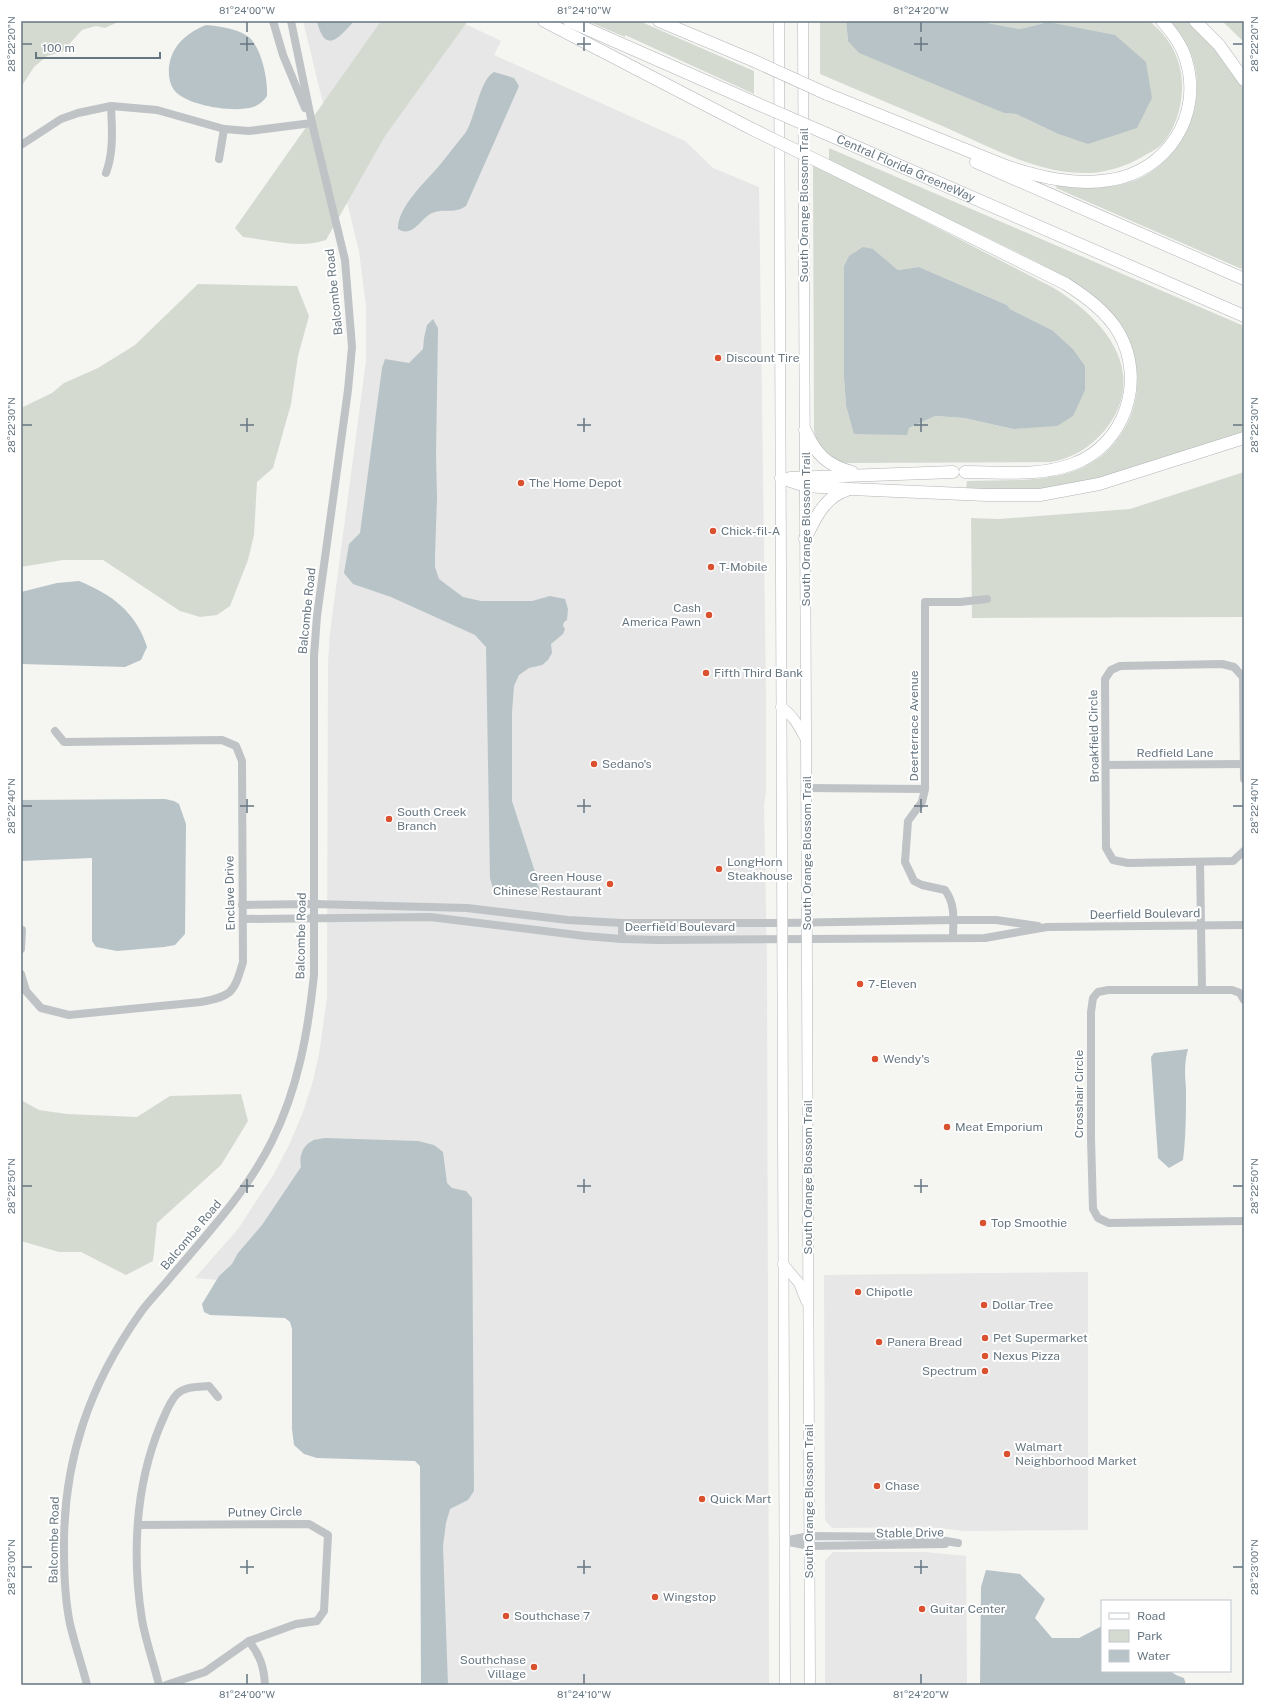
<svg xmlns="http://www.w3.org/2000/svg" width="1265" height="1706" font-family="'Public Sans',sans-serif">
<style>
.built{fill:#e6e7e6}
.green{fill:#d5dad1;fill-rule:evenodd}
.water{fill:#b8c3c7}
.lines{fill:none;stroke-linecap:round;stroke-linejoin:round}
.major-casing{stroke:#b0b5b8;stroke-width:11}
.highway-casing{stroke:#b0b4b7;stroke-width:13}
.minor{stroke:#bfc3c6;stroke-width:8}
.major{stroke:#fff;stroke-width:10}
.highway{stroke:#fff;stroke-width:12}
.highway-bridge-casing{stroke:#b0b4b7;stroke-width:13;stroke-linecap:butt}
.highway-bridge{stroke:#fff;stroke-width:12}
.ticks{fill:none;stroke:#667681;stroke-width:1.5}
.poi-dot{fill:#d9512f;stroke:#fff;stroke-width:1.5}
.labels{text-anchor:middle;stroke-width:4;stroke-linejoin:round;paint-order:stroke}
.street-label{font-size:12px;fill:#667681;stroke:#fff}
.poi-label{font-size:12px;fill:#667681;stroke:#fff;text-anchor:start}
.neatline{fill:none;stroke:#667681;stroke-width:1.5}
.ticks-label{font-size:10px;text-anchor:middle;fill:#667681}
</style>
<rect width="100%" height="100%" fill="#f5f5f2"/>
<!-- built -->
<g class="built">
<path d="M303,21H459L501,41L494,55L685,141L713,168L759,187L766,697V792L764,805L767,969L769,1685H437L435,1299L195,1278L238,1229L274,1174L290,1143L303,1112L313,1081L319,1054L327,998L328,662L330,633L366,361V306L359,251Z"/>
<path d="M1088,1272V1530L966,1531L927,1527L832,1528L825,1520L824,1275Z"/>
<path d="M833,1552H925L966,1556L967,1685H825V1561Z"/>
</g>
<!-- green -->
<g class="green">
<path d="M21,21H120L105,28L96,26L82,30L62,52L47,56L34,67L21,87Z"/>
<path d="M381,21H465L467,22L385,136L326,240C301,249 270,240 243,237L235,228Z"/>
<path d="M587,21H639L754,71V94L625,35V37Z"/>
<path d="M820,21H846L848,41L1004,113L1016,114L1056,133L1048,22L1020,29L977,21H1149C1174,40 1186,69 1181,100C1179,116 1171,136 1160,146C1154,151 1148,153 1142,157C1126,166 1109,172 1090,173C1040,175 992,148 947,128C905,110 862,92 820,74Z"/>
<path d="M1170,21H1188L1193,25L1230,66L1244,86V270L1056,188L1057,185C1084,189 1112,190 1138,179C1186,158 1211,97 1189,49C1184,39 1177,30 1170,21Z"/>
<path d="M1222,21H1244V42Z"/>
<path d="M829,148L1244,326V435L1146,466L1059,489L966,490L967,481C1031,479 1098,488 1130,418C1136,403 1138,388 1137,372C1133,312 1078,283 1031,259C1005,246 979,233 952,221C911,202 870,181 829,161Z"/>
<path d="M813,164L1052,287C1103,317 1151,372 1105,430C1091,447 1073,458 1051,462L848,463C828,462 817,449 814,430ZM874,250L898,270L919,267L1007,305L1010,309L1052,330L1072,348L1013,429L964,418L935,416L909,428L846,405L844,378V266Z"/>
<path d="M198,284L297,286L309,316L298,356L291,404L273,468L257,482L254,535L248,560L230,606L217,615L200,617L180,611L103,560H63L21,567V408L52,393L64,383L98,368L135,345Z"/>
<path d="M1244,472V617L972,618L971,518L999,519L1130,509Z"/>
<path d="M241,1094L248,1121L221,1165L157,1223L153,1261L126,1275L81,1252H59L21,1241V1100L39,1110L67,1114L137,1117L170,1096Z"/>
</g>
<!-- water -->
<g class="water">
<path d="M317,21H354C339,38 325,55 317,21Z"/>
<path d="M846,21H977L1020,29L1048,22L1115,35L1146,62L1152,98L1137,128L1088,144L1056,133L1016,114L1004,113L859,53L848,41Z"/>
<path d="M206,25C219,26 240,29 250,38C262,50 268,80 267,96C264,101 259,105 253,107C235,113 186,106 174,90C166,79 168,60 175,49C181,38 195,29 206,25Z"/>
<path d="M494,72L514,78L519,86L466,206C453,215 443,207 430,214C420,220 412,238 398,229C397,208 426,181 439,166C448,155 457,143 466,132C475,118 480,79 494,72Z"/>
<path d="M863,247L873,249L898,270L919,267L1007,305L1010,309L1052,330L1072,348L1085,366V390L1073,416L1057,426L1013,429L964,418L935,416L909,428L907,435L854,434L846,405L844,378V266L849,256Z"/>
<path d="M433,319L438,328L436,454L437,498L435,556V567L439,579L463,597L481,601H532L550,596L565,599L568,609L567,620L564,622L563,626L565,629L563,634L551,644L552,653L548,660L542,665L529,668L519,675L514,686L512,712V801L535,872L534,877L540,890L537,895L510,894L493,889L490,878L486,647L475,635L391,597L353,584L344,573L349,544L360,533L382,368L385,359L409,363L423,349L424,338L427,325Z"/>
<path d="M79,581C111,594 136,612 147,647L141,660L125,667L21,664V592L57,583Z"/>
<path d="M165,799L174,801L179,804L186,824L185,934L175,945L164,947L117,951L96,947L92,941V858L21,861V800Z"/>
<path d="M1188,1049C1184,1064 1185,1074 1186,1089C1186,1112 1186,1137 1183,1160L1169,1168L1158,1158L1151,1057L1154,1053Z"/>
<path d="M325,1138L418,1141L434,1145L443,1152L447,1183L452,1188L466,1191L472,1198L474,1491L468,1500L450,1509L446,1523L443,1546L448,1685H421L420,1466L415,1461L317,1458L304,1454L294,1445L292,1429V1329L290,1322L285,1318L210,1315L204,1312L202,1304L219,1276L232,1264L238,1253L262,1225L301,1167C299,1157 302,1146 312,1141C315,1139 321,1139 325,1138Z"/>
<path d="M986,1570L1020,1574L1045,1599L1035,1618L1052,1638H1079L1102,1626V1671H1170L1176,1675L1184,1678L1186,1685H980L981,1587Z"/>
</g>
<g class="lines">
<defs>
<g id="major">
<path d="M779,21L785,1685"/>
<path d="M803,21L810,1685"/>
<path d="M781,707C793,715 798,725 805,738"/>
<path d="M783,1264L799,1283L806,1301"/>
</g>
<g id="highway">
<path d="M544,21L752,129"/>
<path d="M569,21L751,101"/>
<path d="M659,21L752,60"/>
<path d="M1195,21L1219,45L1244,80"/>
<path d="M827,94L1006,166C1039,177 1075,186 1110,180C1168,171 1203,115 1186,60C1182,45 1172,32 1162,21"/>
<path id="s1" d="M827,134L1244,316"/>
<path d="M976,162L1244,279"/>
<path d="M828,166L1066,284C1086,297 1107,312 1119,333C1146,381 1125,445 1073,464C1039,477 1000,472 965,472"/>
<path d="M805,430C816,454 826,465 852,472"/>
<path d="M781,478L806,486L851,489L986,495H1040L1099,484L1244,438"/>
<path d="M790,478L953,472"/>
<path d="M805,539C815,519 824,497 847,490"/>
</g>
</defs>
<!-- major casing -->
<use href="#major" class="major-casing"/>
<!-- highway casing -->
<use href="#highway" class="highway-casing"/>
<!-- minor -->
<g class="minor">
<path d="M273,21L283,55L305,108"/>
<path d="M21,145L61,119L78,113L111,106L157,110L224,129L249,131L312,123"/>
<path d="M219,159L224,129"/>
<path d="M106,173C114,151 112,129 111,106"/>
<path d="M1106,765L1244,764"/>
<path d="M1244,779L1243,677L1234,667L1222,664L1120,666L1111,670L1105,679L1106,848L1113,860L1128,863L1233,861L1244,851"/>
<path d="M807,788L925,789"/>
<path d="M1200,862L1202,989"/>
<path d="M242,905L314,904L467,908L568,920L622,923H782L953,920H996L1038,926"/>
<path d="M243,919L430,917L585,936L622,939L659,940L985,938L1047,927L1244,925"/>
<path d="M622,923V939"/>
<path d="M953,938C953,920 956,905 945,890L922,885L914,881L905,862L908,821L922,802L925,789V602H960L987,599"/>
<path d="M21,949L22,930"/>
<path d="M21,974L26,991L41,1008L69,1015L201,1002C233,996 234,992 243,962L242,761L236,746L222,740L64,742L55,731"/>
<path d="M1244,1000L1240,993L1232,990H1108L1098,992L1093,998L1091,1012V1139L1093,1209L1098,1218L1109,1223L1244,1221"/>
<path d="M138,1525L309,1524L328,1535L324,1611L317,1621L296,1624L249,1641L205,1672L166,1685"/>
<path d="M784,1541L809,1536L922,1537L958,1543"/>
<path d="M789,1542L809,1546L945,1544"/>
<path d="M249,1641C260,1655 264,1667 265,1685"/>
<path d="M87,1685C82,1665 75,1645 70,1624C65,1600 64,1575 64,1550C63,1461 89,1385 141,1312C149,1301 160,1290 169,1279C206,1235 246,1193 272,1141C298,1089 308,1032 314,975V656L317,616L348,390L352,347L345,260L312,123L291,21"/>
<path d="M159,1685C154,1664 146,1642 142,1620C132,1556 135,1487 160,1426C165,1415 169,1402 177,1394C186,1386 198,1387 209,1386L218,1397"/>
</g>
<!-- major -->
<use href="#major" class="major"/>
<!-- highway -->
<use href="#highway" class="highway"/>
<defs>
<g id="highway-bridge">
<path d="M752,60L827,94"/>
<path d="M751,101L827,134"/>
<path d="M752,129L828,166"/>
</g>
</defs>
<!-- highway-bridge casing -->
<use href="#highway-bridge" class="highway-bridge-casing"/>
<!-- highway-bridge -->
<use href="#highway-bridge" class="highway-bridge"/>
</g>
<!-- ticks -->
<path class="ticks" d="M247,22V32M584,22V32M921,22V32M247,37V51M584,37V51M921,37V51M22,44H32M240,44H254M577,44H591M914,44H928M1233,44H1243M247,418V432M584,418V432M921,418V432M22,425H32M240,425H254M577,425H591M914,425H928M1233,425H1243M247,799V813M584,799V813M921,799V813M22,806H32M240,806H254M577,806H591M914,806H928M1233,806H1243M247,1179V1193M584,1179V1193M921,1179V1193M22,1186H32M240,1186H254M577,1186H591M914,1186H928M1233,1186H1243M247,1560V1574M584,1560V1574M921,1560V1574M22,1567H32M240,1567H254M577,1567H591M914,1567H928M1233,1567H1243M247,1674V1684M584,1674V1684M921,1674V1684"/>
<!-- markers -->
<g class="poi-dot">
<circle cx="718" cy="358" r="4"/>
<circle cx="521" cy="483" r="4"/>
<circle cx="713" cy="531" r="4"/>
<circle cx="711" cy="567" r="4"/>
<circle cx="709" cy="615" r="4"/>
<circle cx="706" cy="673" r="4"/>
<circle cx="594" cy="764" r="4"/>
<circle cx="389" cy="819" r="4"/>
<circle cx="719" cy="869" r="4"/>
<circle cx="610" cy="884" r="4"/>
<circle cx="860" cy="984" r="4"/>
<circle cx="875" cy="1059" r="4"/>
<circle cx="947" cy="1127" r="4"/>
<circle cx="983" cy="1223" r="4"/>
<circle cx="858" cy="1292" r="4"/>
<circle cx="984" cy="1305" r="4"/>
<circle cx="985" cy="1338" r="4"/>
<circle cx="879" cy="1342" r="4"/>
<circle cx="985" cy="1356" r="4"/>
<circle cx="985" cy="1371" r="4"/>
<circle cx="1007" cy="1454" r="4"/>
<circle cx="877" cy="1486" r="4"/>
<circle cx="702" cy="1499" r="4"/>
<circle cx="655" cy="1597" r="4"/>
<circle cx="922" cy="1609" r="4"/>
<circle cx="506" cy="1616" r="4"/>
<circle cx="534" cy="1667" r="4"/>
</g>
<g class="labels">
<!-- street labels -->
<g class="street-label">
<text dy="4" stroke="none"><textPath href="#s1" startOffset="86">Central Florida GreeneWay</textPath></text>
<text transform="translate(804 205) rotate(-90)" y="4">South Orange Blossom Trail</text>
<text transform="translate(334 292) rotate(-96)" y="4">Balcombe Road</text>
<text transform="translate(806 529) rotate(-90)" y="4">South Orange Blossom Trail</text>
<text transform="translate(307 611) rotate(-84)" y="4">Balcombe Road</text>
<text transform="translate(914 726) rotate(-90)" y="4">Deerterrace Avenue</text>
<text transform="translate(1094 736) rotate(-91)" y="4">Broakfield Circle</text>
<text x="1175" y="757">Redfield Lane</text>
<text transform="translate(807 853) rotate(-90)" y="4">South Orange Blossom Trail</text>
<text transform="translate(230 893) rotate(-91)" y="4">Enclave Drive</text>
<text transform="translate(1145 914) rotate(-1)" y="4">Deerfield Boulevard</text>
<text x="680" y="931">Deerfield Boulevard</text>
<text transform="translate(301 936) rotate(-89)" y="4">Balcombe Road</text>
<text transform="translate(1079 1094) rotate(-90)" y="4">Crosshair Circle</text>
<text transform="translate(808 1177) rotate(-90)" y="4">South Orange Blossom Trail</text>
<text transform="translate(191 1235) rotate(-50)" y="4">Balcombe Road</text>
<text transform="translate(809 1501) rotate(-90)" y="4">South Orange Blossom Trail</text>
<text transform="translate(265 1512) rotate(-1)" y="4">Putney Circle</text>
<text transform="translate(910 1533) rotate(-1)" y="4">Stable Drive</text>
<text transform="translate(54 1540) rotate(-89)" y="4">Balcombe Road</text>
</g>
<!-- poi labels -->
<g class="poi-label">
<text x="726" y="362">Discount Tire</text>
<text x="529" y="487">The Home Depot</text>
<text x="721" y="535">Chick-fil-A</text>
<text x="719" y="571">T-Mobile</text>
<text x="701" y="612" text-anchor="end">Cash<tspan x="701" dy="14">America Pawn</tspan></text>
<text x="714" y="677">Fifth Third Bank</text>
<text x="602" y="768">Sedano's</text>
<text x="397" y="816">South Creek<tspan x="397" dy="14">Branch</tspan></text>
<text x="727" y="866">LongHorn<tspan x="727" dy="14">Steakhouse</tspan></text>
<text x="602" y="881" text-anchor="end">Green House<tspan x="602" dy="14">Chinese Restaurant</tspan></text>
<text x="868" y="988">7-Eleven</text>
<text x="883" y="1063">Wendy's</text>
<text x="955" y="1131">Meat Emporium</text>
<text x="991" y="1227">Top Smoothie</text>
<text x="866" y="1296">Chipotle</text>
<text x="992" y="1309">Dollar Tree</text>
<text x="993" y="1342">Pet Supermarket</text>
<text x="887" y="1346">Panera Bread</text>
<text x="993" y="1360">Nexus Pizza</text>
<text x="977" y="1375" text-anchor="end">Spectrum</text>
<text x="1015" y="1451">Walmart<tspan x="1015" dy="14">Neighborhood Market</tspan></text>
<text x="885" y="1490">Chase</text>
<text x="710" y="1503">Quick Mart</text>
<text x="663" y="1601">Wingstop</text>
<text x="930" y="1613">Guitar Center</text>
<text x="514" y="1620">Southchase 7</text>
<text x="526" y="1664" text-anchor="end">Southchase<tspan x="526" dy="14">Village</tspan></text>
</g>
</g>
<!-- border -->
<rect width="1265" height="1706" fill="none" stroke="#ffffff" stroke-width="44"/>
<!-- legend -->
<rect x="1101" y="1600" width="130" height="72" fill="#ffffff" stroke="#c2c8cd"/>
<rect x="1109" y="1613" width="20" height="6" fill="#ffffff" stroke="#c2c8cd"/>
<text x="1137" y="1620" font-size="12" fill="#667681">Road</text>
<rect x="1109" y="1630" width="20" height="12" fill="#d5dad1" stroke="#c2c8cd"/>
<text x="1137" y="1640" font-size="12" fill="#667681">Park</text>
<rect x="1109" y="1650" width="20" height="12" fill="#b8c3c7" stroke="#c2c8cd"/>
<text x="1137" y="1660" font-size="12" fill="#667681">Water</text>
<!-- scale -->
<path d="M36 52v6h124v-6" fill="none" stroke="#667681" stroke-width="2"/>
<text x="42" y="52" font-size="12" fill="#667681" stroke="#ffffff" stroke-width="3" paint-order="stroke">100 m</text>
<rect x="22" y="22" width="1221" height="1662" class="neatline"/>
<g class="ticks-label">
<text x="247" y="14">81°24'00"W</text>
<text x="584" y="14">81°24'10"W</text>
<text x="921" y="14">81°24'20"W</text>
<text transform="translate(1254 44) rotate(-90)" y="4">28°22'20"N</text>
<text transform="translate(11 44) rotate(-90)" y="4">28°22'20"N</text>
<text transform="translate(1254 425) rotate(-90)" y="4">28°22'30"N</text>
<text transform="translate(11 425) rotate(-90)" y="4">28°22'30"N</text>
<text transform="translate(1254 806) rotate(-90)" y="4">28°22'40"N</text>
<text transform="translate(11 806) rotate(-90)" y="4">28°22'40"N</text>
<text transform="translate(1254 1186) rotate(-90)" y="4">28°22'50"N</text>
<text transform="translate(11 1186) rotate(-90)" y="4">28°22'50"N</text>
<text transform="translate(1254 1567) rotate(-90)" y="4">28°23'00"N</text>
<text transform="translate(11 1567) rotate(-90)" y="4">28°23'00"N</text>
<text x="247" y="1698">81°24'00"W</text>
<text x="584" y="1698">81°24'10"W</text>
<text x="921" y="1698">81°24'20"W</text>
</g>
</svg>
